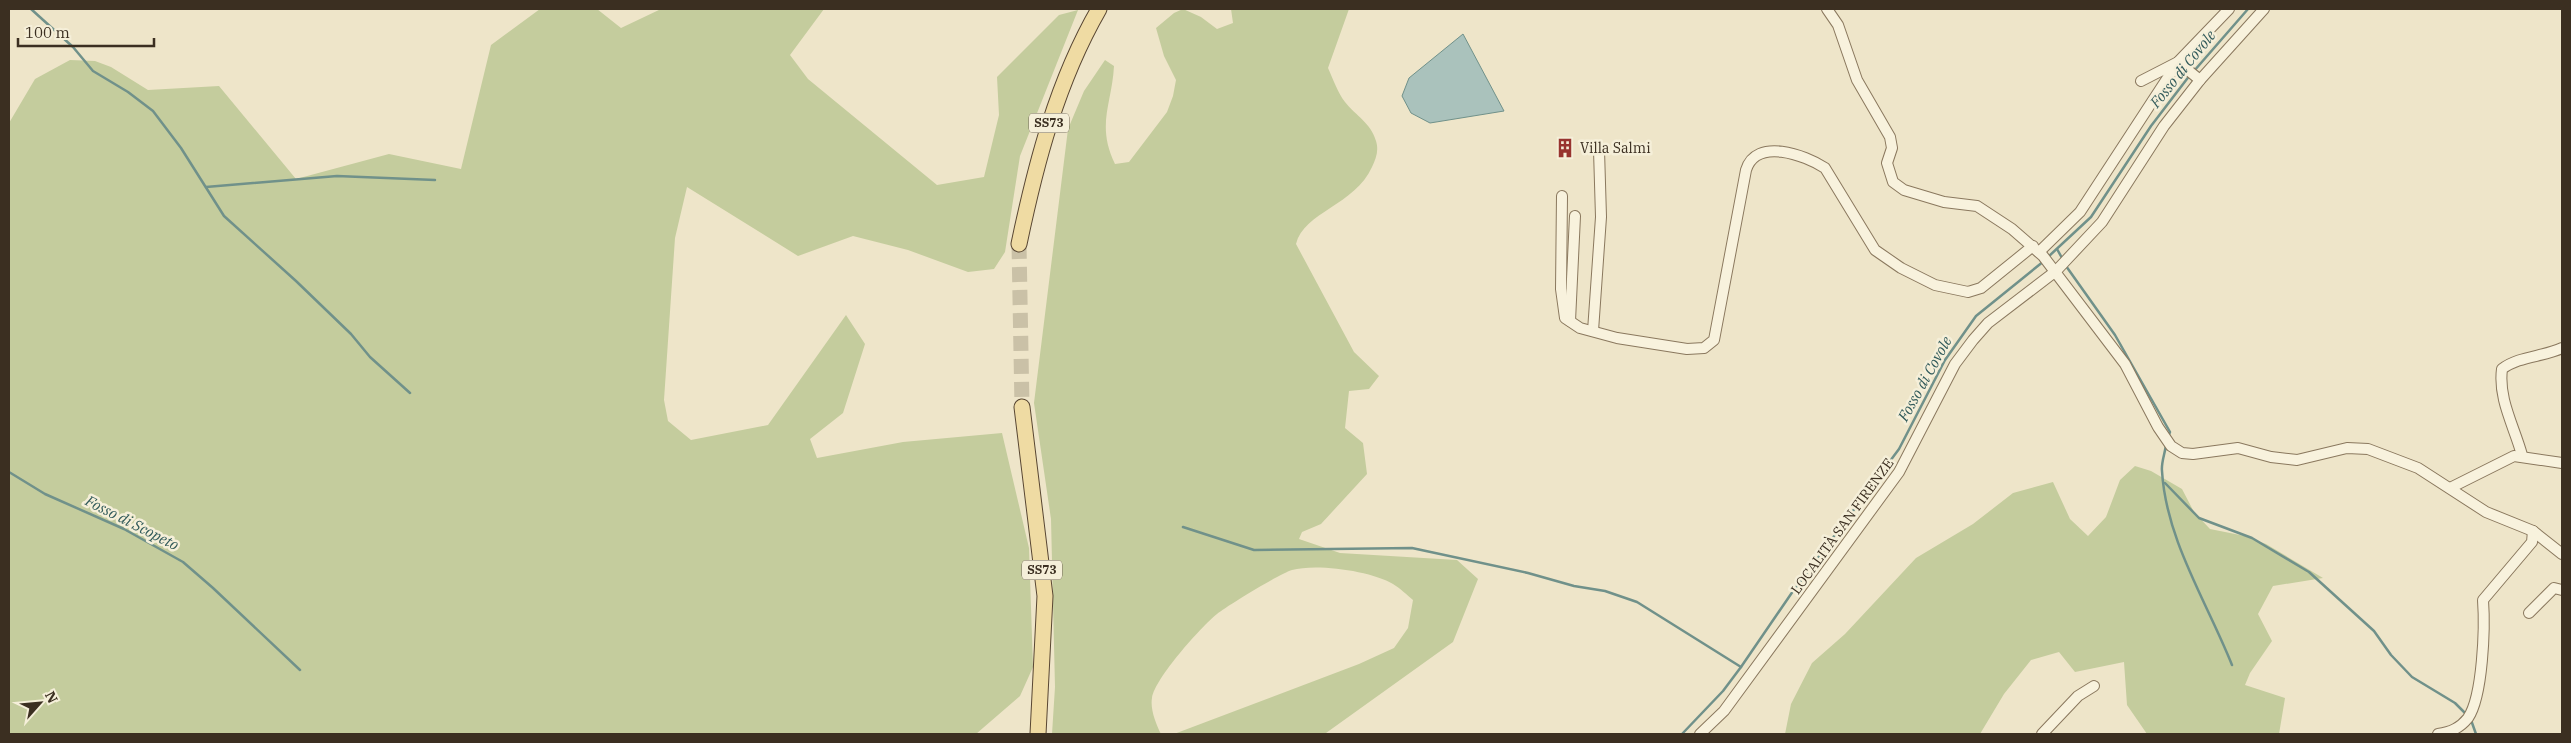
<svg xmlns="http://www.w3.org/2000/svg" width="2571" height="743" font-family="'IBM Plex Serif',serif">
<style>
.green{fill:#c4cc9d}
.water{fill:#aac2bc;stroke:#70918a}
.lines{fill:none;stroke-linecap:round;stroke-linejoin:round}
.stream{stroke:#70918a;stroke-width:2.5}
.primary-tunnel{stroke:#cac1a7;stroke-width:15;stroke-dasharray:15 8;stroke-linecap:butt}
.street-casing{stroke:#8a785e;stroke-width:12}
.primary-casing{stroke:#584632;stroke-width:17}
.street{stroke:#f8f2dd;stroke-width:10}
.primary{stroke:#efdba3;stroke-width:15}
.labels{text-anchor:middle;stroke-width:5;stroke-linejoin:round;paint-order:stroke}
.shield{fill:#f5efd9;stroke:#736958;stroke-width:1}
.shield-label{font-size:12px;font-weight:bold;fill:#3b2f21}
.poi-label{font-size:14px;fill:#3b2f21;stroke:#f5efd9;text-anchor:start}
.street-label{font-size:14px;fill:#3b2f21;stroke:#f5efd9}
.water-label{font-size:15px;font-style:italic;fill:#315a5a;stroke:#f5efd9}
</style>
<rect width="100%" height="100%" fill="#eee5c9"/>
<!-- green -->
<g class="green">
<path d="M540,9H597L621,28L661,9H824L790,55L808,79L937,185L984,177L999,115L997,77L1059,15L1078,10L1020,156L1005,252L994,269L968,272L908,250L853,236L798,256L687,187L675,238L664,400L668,421L691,440L768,425L846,315L865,344L843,413L810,439L817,458L903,442L1002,433L1029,548L1033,667L1020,696L976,734H9V474H11L9,472V123L35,79L70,60L95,61L111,67L148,90L219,86L296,179L389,154L461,169L491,45Z"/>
<path d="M1183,9L1201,17L1217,29L1233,23L1231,9H1349L1328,68C1333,79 1338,93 1345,102C1356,116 1371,123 1376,141C1379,151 1376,158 1372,167C1355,205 1304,212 1296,244L1354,352L1379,376L1369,389L1349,391L1345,428L1363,443L1367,474L1321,524L1302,532L1299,539L1340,553L1457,560L1478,579L1453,642L1326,733L1174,734L1359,664L1394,648L1408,628L1413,600C1407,595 1400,588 1393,584C1372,571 1316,563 1292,570C1281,573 1227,606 1217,614C1201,627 1155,678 1152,698C1150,709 1156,724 1161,734H1052L1055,687L1051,519L1034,403L1068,129L1084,91L1105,60L1114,66C1112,104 1096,125 1115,164L1129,162L1167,112L1173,96L1176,80L1164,56L1156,28L1174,13Z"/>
<path d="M2135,466L2151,471L2182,489L2194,512L2210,529L2245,536L2266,544L2323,578L2273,586L2258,614L2272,641L2250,673L2245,685L2285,698L2279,734H2147L2127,705L2124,662L2075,672L2059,652L2031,660L2004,694L1980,734H1785L1791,704L1812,663L1845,634L1916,558L1973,524L2013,493L2053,482L2070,519L2088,536L2106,517L2120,480Z"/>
</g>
<!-- water -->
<path class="water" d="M1463,34L1504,111L1430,123L1411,113L1402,96L1409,78Z"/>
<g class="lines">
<!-- stream -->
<g class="stream">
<path d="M31,9L73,47L93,71L128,92L153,111L181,148L224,216L296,281L351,334L370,357L410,393"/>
<path d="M2194,71L2248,9"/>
<path d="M206,187L337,176L435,180"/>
<path d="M2057,249L2062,258"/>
<path d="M2048,257L2091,217L2151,126L2190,75"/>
<path d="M2066,266L2115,335L2170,432L2168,437"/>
<path d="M2166,445C2165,453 2161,463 2162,471C2166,540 2207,602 2232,665"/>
<path d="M9,472L45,494L124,529L183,562L213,588L300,670"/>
<path d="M2165,483L2199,518L2252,538L2309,572L2374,631L2391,655L2412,677L2455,703L2467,715"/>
<path d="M1183,527L1254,550L1412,548L1528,573L1574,586L1605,591L1637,602L1741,667"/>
<path d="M2471,720L2476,734"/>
<path d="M1682,734L1723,691L1741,667L1791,594L1899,449L1945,360L1976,316L2044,261"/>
</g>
<!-- primary-tunnel -->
<path class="primary-tunnel" d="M1019,244L1022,407"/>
<defs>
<g id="street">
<path d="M1827,9L1838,25L1857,80L1890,137L1892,148L1887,163L1893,182L1904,190L1944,202L1977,206L2012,229L2043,256L2125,364L2158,427L2171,446L2182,453L2193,454L2238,448L2271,457L2297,460L2347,448L2368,449L2418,468L2486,512L2533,531L2562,554"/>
<path d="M2141,81L2178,62L2229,9"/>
<path d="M1562,196L1561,289L1565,318L1580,328L1617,338L1687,349L1704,348L1714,340L1746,170C1756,137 1805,155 1825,168L1875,250L1901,268L1935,285L1968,292L1981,288L2033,246"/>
<path d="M2039,252L2080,212L2178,62L2200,80"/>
<path d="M1570,321L1575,216"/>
<path d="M1593,331L1601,217L1599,150"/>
<path d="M2522,455C2514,426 2498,399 2502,369C2519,356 2543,357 2562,348"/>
<path d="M2450,488L2514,456L2562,463"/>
<path d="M2529,613L2554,588L2562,590"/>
<path d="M1700,734L1724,711L1899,472L1955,364L1973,340L1988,323L2056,271L2102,222L2164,126L2200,80L2264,9"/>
<path d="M2042,734L2078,696L2094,686"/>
<path d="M2438,734C2451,732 2460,728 2468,718C2483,696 2485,627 2483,600L2532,542L2533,531"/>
</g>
<g id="primary">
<path d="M1019,244C1036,163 1057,82 1099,9"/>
<path d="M1022,407L1045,596L1038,734"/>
</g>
</defs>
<!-- street casing -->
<use href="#street" class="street-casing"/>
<!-- primary casing -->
<use href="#primary" class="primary-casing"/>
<!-- street -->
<use href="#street" class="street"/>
<!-- primary -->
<use href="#primary" class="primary"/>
</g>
<!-- icons -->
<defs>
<symbol id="building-bare" viewBox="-9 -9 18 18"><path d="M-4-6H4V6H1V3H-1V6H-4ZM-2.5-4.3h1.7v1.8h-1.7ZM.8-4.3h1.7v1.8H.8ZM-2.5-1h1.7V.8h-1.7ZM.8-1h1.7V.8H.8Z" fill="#98342f" stroke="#f5efd9" stroke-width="2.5" paint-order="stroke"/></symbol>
</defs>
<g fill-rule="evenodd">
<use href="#building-bare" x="1551" y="134" width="28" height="28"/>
</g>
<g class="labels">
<!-- shield labels -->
<g class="shield">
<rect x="1029" y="113.5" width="40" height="19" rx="4"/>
<rect x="1022" y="560.5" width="40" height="19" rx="4"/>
</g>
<g class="shield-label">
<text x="1049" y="127">SS73</text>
<text x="1042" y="574">SS73</text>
</g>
<!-- poi labels -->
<g class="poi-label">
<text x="1580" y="153">Villa Salmi</text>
</g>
<!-- street labels -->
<g class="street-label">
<text transform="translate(1842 526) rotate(-54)" y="5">LOCALITÀ SAN FIRENZE</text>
</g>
<!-- water labels -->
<g class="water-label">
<text transform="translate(2183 69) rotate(-51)" y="5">Fosso di Covole</text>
<text transform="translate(1925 379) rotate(-61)" y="5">Fosso di Covole</text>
<text transform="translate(132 523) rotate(27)" y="5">Fosso di Scopeto</text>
</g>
</g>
<!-- border -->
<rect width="2571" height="743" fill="none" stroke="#3b2f21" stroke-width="20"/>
<!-- north arrow -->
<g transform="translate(40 703) rotate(63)" stroke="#f5efd9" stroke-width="4" paint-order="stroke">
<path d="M0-4L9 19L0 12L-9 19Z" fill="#3b2f21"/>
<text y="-8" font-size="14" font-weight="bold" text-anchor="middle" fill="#3b2f21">N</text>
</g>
<!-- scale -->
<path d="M18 38v8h136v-8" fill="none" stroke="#3b2f21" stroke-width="2.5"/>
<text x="25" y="38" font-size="15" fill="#3b2f21" stroke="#f5efd9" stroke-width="4" paint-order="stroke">100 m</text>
</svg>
